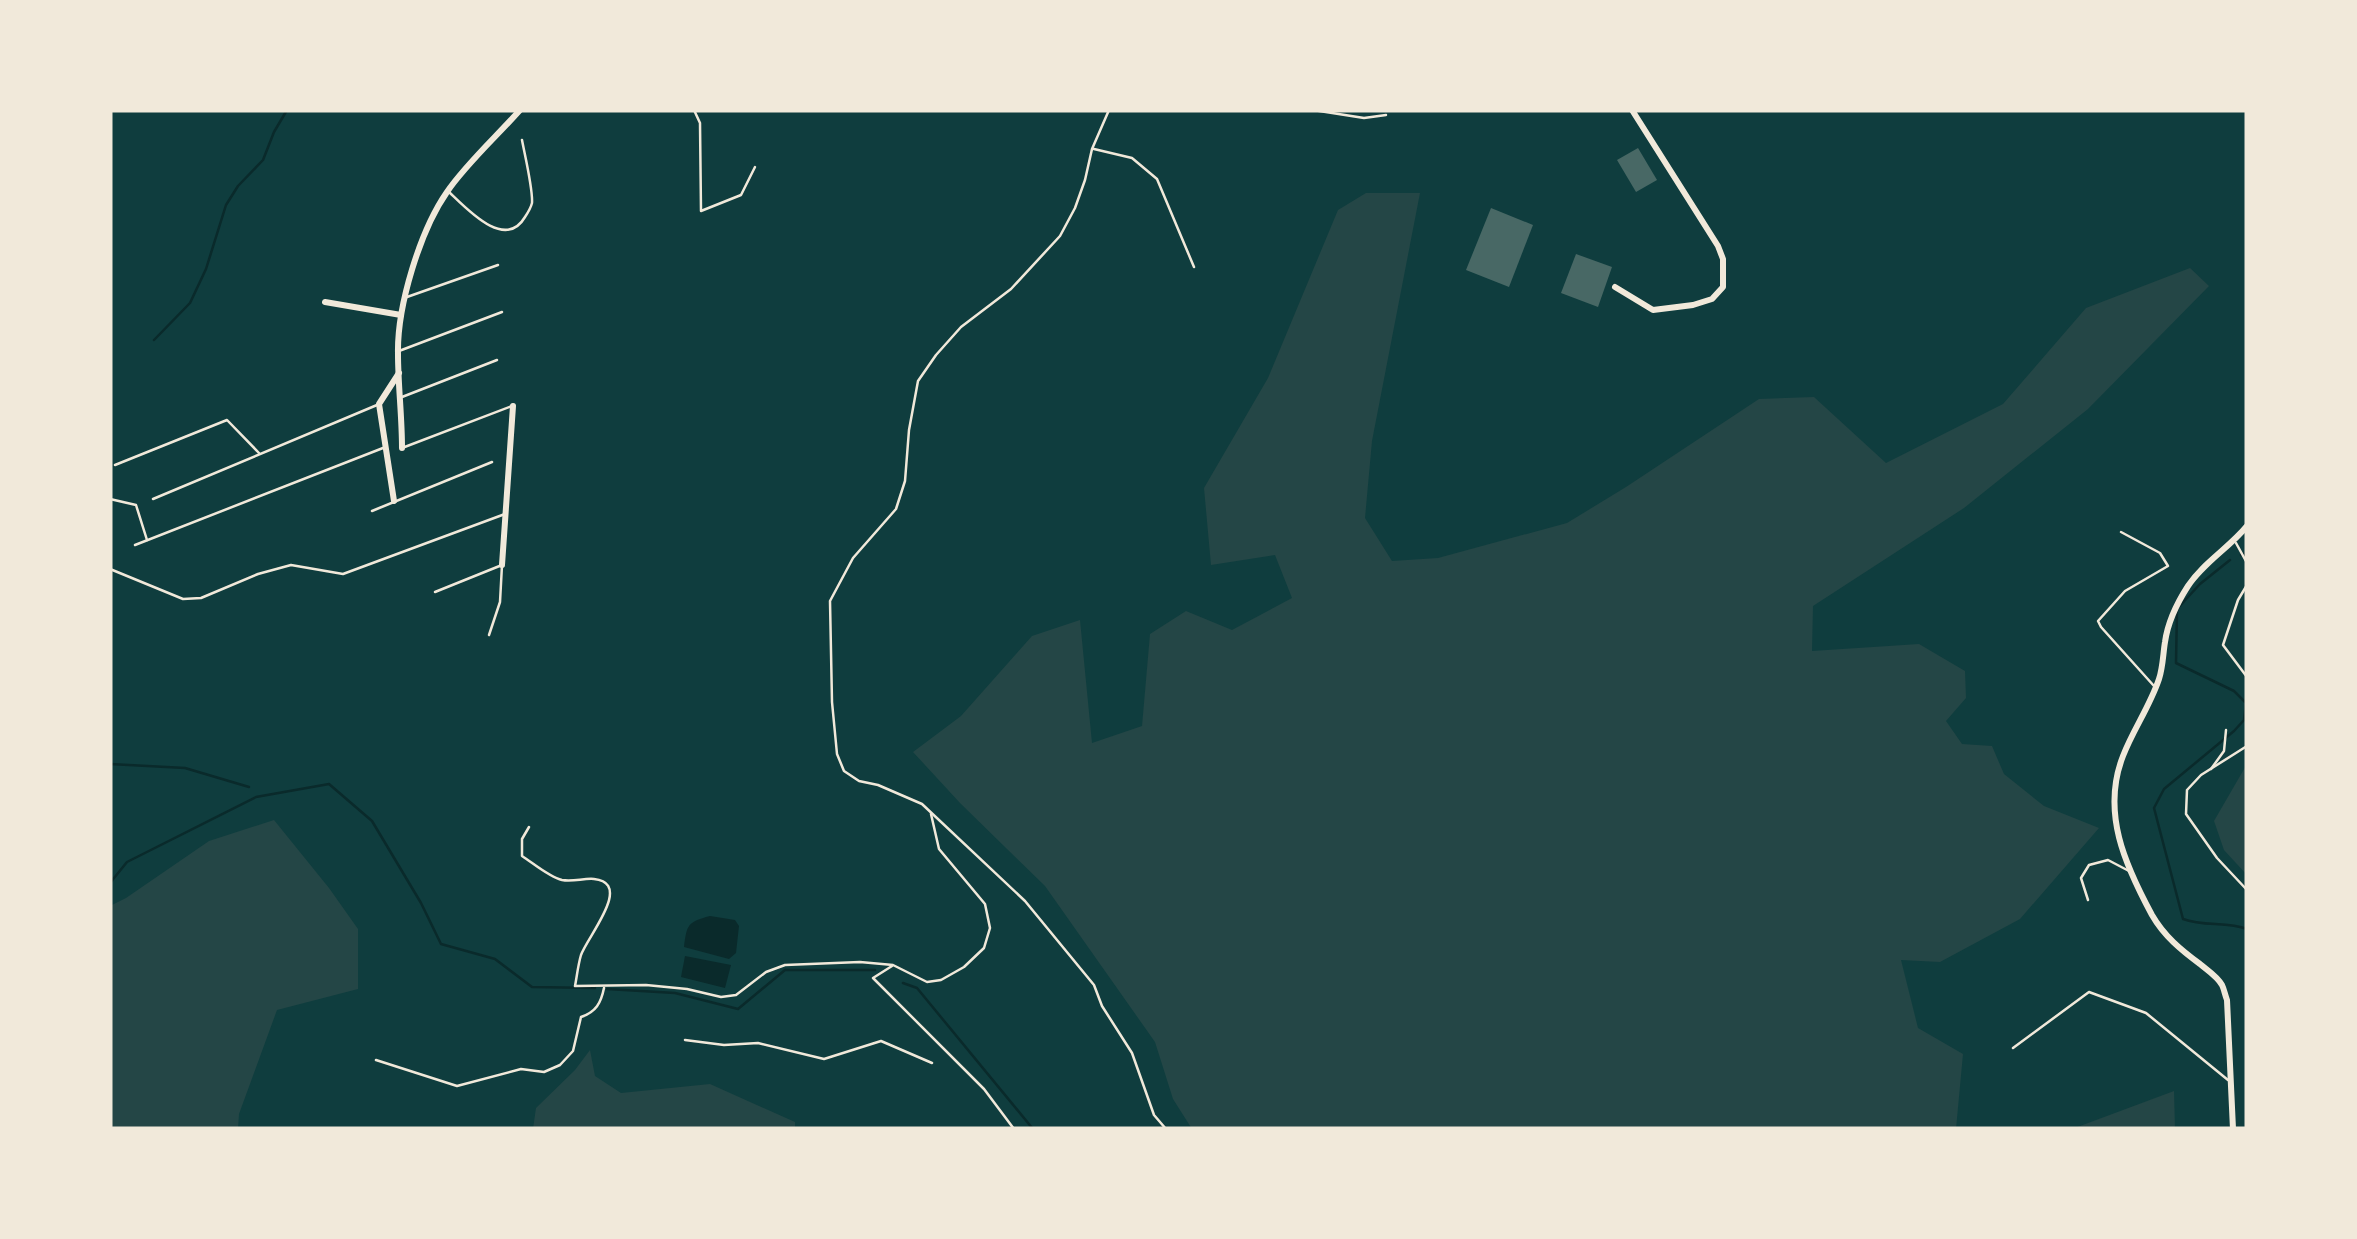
<svg xmlns="http://www.w3.org/2000/svg" width="2357" height="1239" font-family="'Times New Roman',serif">
<style>
.green{fill:#244646}
.water{fill:#0a2a2b}
.lines{fill:none;stroke-linecap:round;stroke-linejoin:round}
.stream{stroke:#0a2a2b;stroke-width:2.5}
.building{fill:#486865}
.service{stroke:#f1e9da;stroke-width:2.5}
.minor{stroke:#f1e9da;stroke-width:6}
</style>
<rect width="100%" height="100%" fill="#0f3d3e"/>
<!-- green -->
<g class="green">
<path d="M1366,193H1420L1372,441L1365,518L1392,561L1438,558L1567,523L1626,487L1759,399L1814,397L1886,463L2003,404L2086,308L2190,268L2209,286L2088,409L1964,508L1813,606L1812,651L1919,644L1965,671L1966,698L1946,721L1962,744L1992,746L2004,774L2044,806L2099,828L2020,919L1940,962L1901,960L1918,1028L1963,1054L1956,1129H1192L1173,1099L1155,1042L1045,886L960,803L913,752L961,716L1032,636L1080,620L1092,743L1142,726L1150,634L1186,611L1232,630L1292,598L1275,555L1211,565L1204,488L1268,378L1338,210Z"/>
<path d="M2247,764V875L2224,850L2214,821Z"/>
<path d="M274,820L329,888L358,929V989L277,1010L239,1114L238,1129H110V906L126,898L209,841Z"/>
<path d="M590,1050L595,1076L621,1093L710,1084L795,1122V1129H533L536,1108L575,1070Z"/>
<path d="M2174,1091L2175,1129H2072Z"/>
</g>
<!-- water -->
<g class="water">
<path d="M710,916L735,920L739,926L736,953L729,959L684,947C687,925 687,922 710,916Z"/>
<path d="M685,956L731,965L725,988L681,977Z"/>
</g>
<g class="lines">
<!-- stream -->
<g class="stream">
<path d="M154,340L190,303L206,269L226,205L238,186L263,160L274,132L287,110"/>
<path d="M2241,555L2247,553"/>
<path d="M2230,560L2200,584L2177,609L2176,663L2234,691L2246,703L2244,720L2234,731L2164,789L2154,808L2183,919C2204,927 2227,921 2247,929"/>
<path d="M110,764L185,768L249,787"/>
<path d="M110,883L127,862L256,797L329,784L372,821L421,903L441,944L495,959L532,987L595,988"/>
<path d="M903,983L917,988L1033,1129"/>
<path d="M607,989L675,993L738,1009L785,970H875"/>
</g>
</g>
<!-- building -->
<g class="building">
<path d="M1638,148L1657,180L1636,192L1617,160Z"/>
<path d="M1491,208L1533,225L1509,287L1466,270Z"/>
<path d="M1576,254L1612,267L1598,307L1561,293Z"/>
</g>
<g class="lines">
<!-- service -->
<g class="service">
<path d="M694,110L700,123L701,211L741,195L755,167"/>
<path d="M1109,110L1092,149L1085,180L1075,208L1060,236L1011,289L961,327L936,355L918,381L909,430L905,481L896,509L853,558L830,601L832,702L837,754L844,771L859,781L878,785L922,804L1025,901L1094,985L1102,1006L1132,1053L1154,1115L1166,1129"/>
<path d="M1313,110L1364,118L1386,115"/>
<path d="M1094,149L1132,158L1157,179L1194,267"/>
<path d="M449,192C467,209 505,251 525,217C527,214 531,207 532,203C533,189 525,156 522,140"/>
<path d="M407,297L498,265"/>
<path d="M399,351L502,312"/>
<path d="M402,397L497,360"/>
<path d="M402,448L512,406"/>
<path d="M115,465L227,420L259,453"/>
<path d="M110,499L136,505L147,540"/>
<path d="M153,499L377,405"/>
<path d="M372,511L492,462"/>
<path d="M2121,532L2160,553L2168,566L2125,591L2098,621L2101,627L2154,686"/>
<path d="M2236,543L2247,563"/>
<path d="M135,545L383,448"/>
<path d="M110,569L183,599L201,598L258,574L291,565L343,574L505,514"/>
<path d="M2247,585L2238,600L2223,645L2247,677"/>
<path d="M435,592L502,565L500,602L489,635"/>
<path d="M2247,746L2201,775L2187,790L2186,814L2217,858L2247,890"/>
<path d="M2211,769L2224,751L2226,730"/>
<path d="M529,827L522,839V856C533,863 549,877 562,880C573,882 584,878 594,879C634,883 587,937 581,955C578,965 577,976 575,986L646,985L687,989L721,997L736,995L766,972L785,965L860,962L893,965L927,982L941,980L964,967L984,948L990,928L985,904L939,849L931,814"/>
<path d="M2088,900L2081,878L2089,865L2108,860L2129,871"/>
<path d="M892,966L873,978L984,1089L1014,1129"/>
<path d="M685,1040L724,1045L758,1043L824,1059L881,1041L932,1063"/>
<path d="M2013,1048L2089,992L2146,1013L2228,1080"/>
<path d="M376,1060L457,1086L521,1069L544,1072L560,1065L573,1051L581,1017C596,1012 601,1003 604,988"/>
</g>
<!-- minor -->
<g class="minor">
<path d="M1615,287L1653,310L1693,305L1712,299L1723,287V259L1718,246L1632,110"/>
<path d="M325,302L401,315"/>
<path d="M402,448C402,416 398,385 398,354C397,306 420,231 447,192C465,165 498,135 520,110"/>
<path d="M394,501L379,404L399,373"/>
<path d="M502,565L513,406"/>
<path d="M2233,1129L2227,1000C2225,995 2224,989 2222,985C2217,976 2207,970 2200,964C2181,950 2164,936 2152,915C2125,865 2101,812 2123,756C2133,730 2150,706 2159,679C2163,667 2163,654 2165,642C2168,621 2177,603 2188,586C2204,562 2229,548 2247,526"/>
</g>
</g>
<!-- border -->
<rect width="2357" height="1239" fill="none" stroke="#f1e9da" stroke-width="225"/>
</svg>
